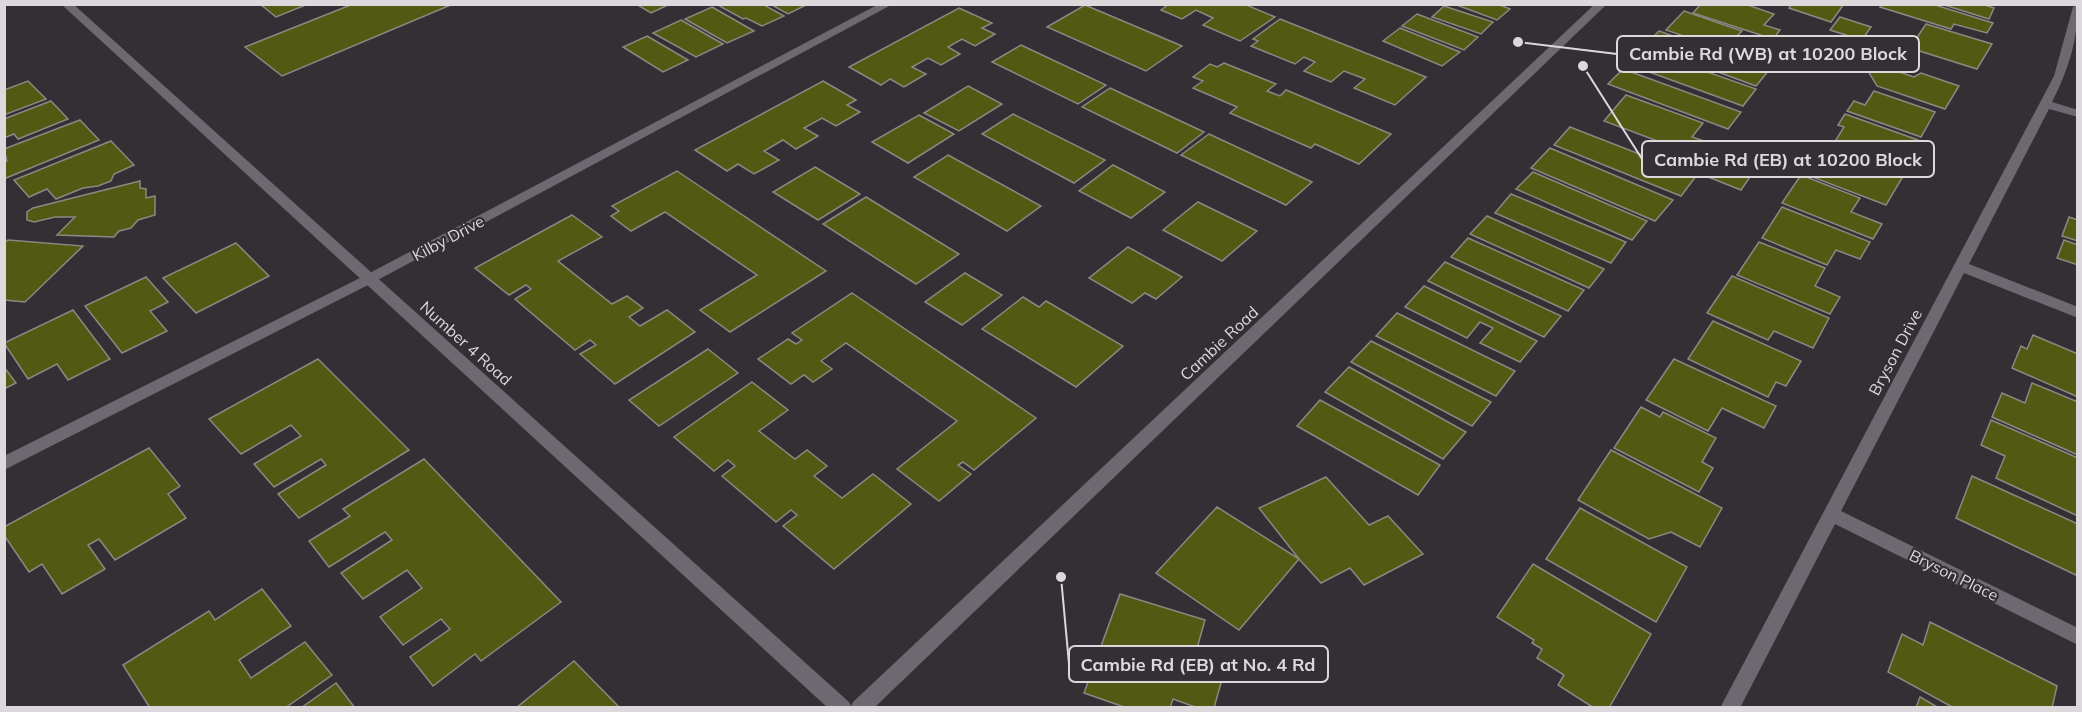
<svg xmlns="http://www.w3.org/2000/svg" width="2082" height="712" font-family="Mulish,sans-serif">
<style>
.building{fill:#515913;stroke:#888a82;stroke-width:1.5}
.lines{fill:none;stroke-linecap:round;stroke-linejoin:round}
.minor{fill:#6e6970;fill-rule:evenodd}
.secondary{fill:#6e6970;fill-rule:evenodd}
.labels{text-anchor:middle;stroke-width:4.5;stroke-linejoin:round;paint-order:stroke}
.street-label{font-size:16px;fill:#dcd9dd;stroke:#342f35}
.leader{fill:none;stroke:#dcd9dd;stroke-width:2}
.callout-dot{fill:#dcd9dd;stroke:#342f35;stroke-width:2}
.callout{fill:#342f35;stroke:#dcd9dd;stroke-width:2}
.callout-label{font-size:18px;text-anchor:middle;font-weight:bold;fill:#dcd9dd}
</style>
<rect width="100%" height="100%" fill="#342f35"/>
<!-- building -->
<g class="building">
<path d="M260,4H308L276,17Z"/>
<path d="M353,4H453L282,76L245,47Z"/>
<path d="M636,4H670L651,13Z"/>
<path d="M716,4H762L784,16L762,26L746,18L743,19Z"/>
<path d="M770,4H808L788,14Z"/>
<path d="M1169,4H1244L1275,17L1240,41L1203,25L1213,18L1196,10L1182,19L1161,10Z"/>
<path d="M1454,4H1497L1510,9L1497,20Z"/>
<path d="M1701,4H1745L1774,14L1764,25L1780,30L1773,39L1693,13Z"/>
<path d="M1792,4H1844L1831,22L1789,8Z"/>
<path d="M1882,4H1932L1993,23L1987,33L1954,24L1951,29L1880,7Z"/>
<path d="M1941,4H1981L1994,8L1989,19Z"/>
<path d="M1085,5L1182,46L1146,71L1047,27Z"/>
<path d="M1444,6L1493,22L1481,34L1432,17Z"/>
<path d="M712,7L754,31L727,43L685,19Z"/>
<path d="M959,8L992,23L982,28L995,34L975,46L962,39L948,47L960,54L941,65L928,58L912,67L926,74L904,87L890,79L881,85L849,67Z"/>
<path d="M1684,11L1742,31L1733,40L1754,48L1745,57L1666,30Z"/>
<path d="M1417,14L1478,37L1464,50L1402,26Z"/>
<path d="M1840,17L1871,27L1862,40L1830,30Z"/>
<path d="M1280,19L1426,77L1395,105L1354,88L1365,79L1344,71L1331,82L1304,71L1315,62L1304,57L1295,64L1251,46L1258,41L1253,39Z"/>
<path d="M681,20L723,44L696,57L653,33Z"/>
<path d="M1926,24L1992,44L1977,69L1910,48Z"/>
<path d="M1400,28L1460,52L1442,66L1383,41Z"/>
<path d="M1659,31L1769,70L1756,86L1645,45Z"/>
<path d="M647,36L688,60L663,72L623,47Z"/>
<path d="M1021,45L1106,85L1078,104L992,62Z"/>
<path d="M1642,49L1756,89L1743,106L1627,64Z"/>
<path d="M1224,63L1276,84L1267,91L1280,96L1286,90L1391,134L1359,164L1315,144L1311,148L1230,113L1237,107L1193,88L1203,81L1193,77L1210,64L1217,67Z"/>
<path d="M1872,63L1914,77L1921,73L1959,86L1945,109L1877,86L1868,71Z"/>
<path d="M1623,69L1741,112L1728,129L1608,84Z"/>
<path d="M28,81L46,99L4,115V90Z"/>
<path d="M823,81L856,100L847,105L860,112L836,126L822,118L804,128L818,136L796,149L783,140L764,151L779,160L754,174L738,164L727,171L695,150Z"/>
<path d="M968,86L1002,104L959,131L924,113Z"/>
<path d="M1110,88L1204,132L1177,153L1082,107Z"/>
<path d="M1874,91L1935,112L1921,137L1847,111L1854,101L1865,105Z"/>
<path d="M1626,95L1703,123L1692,137L1713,144L1703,158L1604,121Z"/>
<path d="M51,101L68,119L18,139L14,134L4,138V119Z"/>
<path d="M1013,114L1105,160L1074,183L982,134Z"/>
<path d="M1845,114L1918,140L1902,167L1834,143L1844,127L1838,125Z"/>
<path d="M919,115L954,134L908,163L872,142Z"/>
<path d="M80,120L99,140L6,178L4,176V162L7,161L4,149Z"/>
<path d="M1570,127L1696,176L1681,196L1554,145Z"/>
<path d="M1209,134L1312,182L1286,205L1181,155Z"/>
<path d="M111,141L134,165L114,174L111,181L98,186L83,188L56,199L47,189L29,197L14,180Z"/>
<path d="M1719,147L1760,162L1741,190L1698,173Z"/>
<path d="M1550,148L1673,200L1655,221L1531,168Z"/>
<path d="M1835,148L1905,173L1886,205L1815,178Z"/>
<path d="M948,155L1041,206L1007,231L914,177Z"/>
<path d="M1113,165L1165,192L1131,218L1079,191Z"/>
<path d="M815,167L860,194L818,220L773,192Z"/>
<path d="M677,171L826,271L730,332L700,310L757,275L665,212L631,231L611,216L619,211L612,206Z"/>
<path d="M1533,172L1647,221L1632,240L1516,189Z"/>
<path d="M1801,175L1860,198L1851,212L1882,224L1873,239L1782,203Z"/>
<path d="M140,181V188L146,189V198L155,196V215L138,220L131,228L119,231L114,237L57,235L75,217H55L34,222L27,220V212L33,208Z"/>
<path d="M1511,194L1626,242L1611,263L1495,213Z"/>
<path d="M866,197L959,254L916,284L823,224Z"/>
<path d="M1198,202L1257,231L1222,261L1163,230Z"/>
<path d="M1782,207L1870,242L1860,259L1836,250L1827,265L1762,238Z"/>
<path d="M572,215L602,237L558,261L612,304L627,296L643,308L629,317L640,326L667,310L695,332L615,384L580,354L596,345L590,340L575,350L515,299L531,289L526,285L509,295L475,268Z"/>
<path d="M1487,216L1604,269L1589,288L1470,234Z"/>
<path d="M2069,217L2078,220V241L2062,236Z"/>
<path d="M1468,238L1584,290L1568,311L1451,257Z"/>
<path d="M8,240L83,246L25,302L4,300V243Z"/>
<path d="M2064,240L2078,245V265L2057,258Z"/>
<path d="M1759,242L1825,268L1815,286L1840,297L1830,314L1737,275Z"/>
<path d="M236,243L269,276L196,313L163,278Z"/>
<path d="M1128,247L1182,277L1156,299L1145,293L1132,303L1089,278Z"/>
<path d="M1445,262L1561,316L1544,337L1428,281Z"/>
<path d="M965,273L1002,295L962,325L925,302Z"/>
<path d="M1732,276L1829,318L1813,348L1774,331L1768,340L1707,313Z"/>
<path d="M146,277L168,302L150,311L167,331L122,353L85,306Z"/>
<path d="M1424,286L1537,341L1520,362L1480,343L1493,328L1480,322L1467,338L1405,307Z"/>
<path d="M852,293L1036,418L974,470L963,462L958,465L971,474L939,501L897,469L957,421L846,343L821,361L832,369L813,382L804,375L791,384L758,359L788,339L796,344L802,340L792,333Z"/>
<path d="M1023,297L1039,307L1046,301L1123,346L1076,387L982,329Z"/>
<path d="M73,310L110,359L68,380L57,364L28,379L4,343Z"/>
<path d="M1397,313L1515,371L1496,396L1376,336Z"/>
<path d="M1713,321L1801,361L1786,386L1776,382L1768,397L1688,359Z"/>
<path d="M2033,335L2078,354V397L2012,368L2021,346L2027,349Z"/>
<path d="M1371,341L1491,402L1472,426L1351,362Z"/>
<path d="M708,349L738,373L659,426L629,400Z"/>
<path d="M318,359L409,450L299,518L278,494L326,465L321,459L274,487L254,464L301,436L291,425L241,454L209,419Z"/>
<path d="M1674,359L1776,406L1764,428L1722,408L1708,431L1646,400Z"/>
<path d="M4,367L16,383L4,389Z"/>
<path d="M1349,367L1466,432L1443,459L1325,392Z"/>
<path d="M752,382L788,410L759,431L795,459L807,450L827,466L814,476L842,498L873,474L911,504L834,569L783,526L797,515L791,510L776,522L722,476L735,466L728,460L714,471L674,437Z"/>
<path d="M2032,383L2078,402V455L1992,417L2002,393L2025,403Z"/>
<path d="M1320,400L1440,465L1418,495L1297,426Z"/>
<path d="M1641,407L1660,417L1663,412L1716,438L1702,462L1713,468L1699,492L1614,448Z"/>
<path d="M1991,420L2078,458V516L1996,478L2005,456L1981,445Z"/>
<path d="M149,448L180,486L168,494L186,518L115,560L99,539L88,545L105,569L62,594L42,564L29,572L4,535V527Z"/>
<path d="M1611,450L1722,508L1700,547L1671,532L1649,539L1578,500Z"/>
<path d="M424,459L561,602L481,661L475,654L433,686L410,657L450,629L441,619L403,645L380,617L422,588L407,570L363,599L341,573L392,540L385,532L329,567L309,541L350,516L343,509Z"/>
<path d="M1972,476L2078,524V576L1956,518Z"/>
<path d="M1326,477L1369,525L1388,516L1423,554L1364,585L1350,568L1321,583L1299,559L1259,508Z"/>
<path d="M1217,507L1299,559L1239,630L1156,573Z"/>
<path d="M1580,508L1687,567L1656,622L1546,559Z"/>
<path d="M1533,564L1651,634L1609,708H1594L1558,685L1564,675L1537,658L1542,649L1532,643L1534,640L1497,617Z"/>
<path d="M262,589L291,626L239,660L251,678L305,642L332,675L285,708H150L123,665L209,611L215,620Z"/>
<path d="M1120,594L1205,620L1195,655L1226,665L1214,708H1198L1173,699L1170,708H1127L1084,693Z"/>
<path d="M1930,622L2057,686L2052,708H1954L1888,672L1902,634L1923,645Z"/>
<path d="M574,661L620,708H516Z"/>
<path d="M336,683L355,708H301Z"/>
<path d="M1920,697L1939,708H1916Z"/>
</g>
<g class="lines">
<!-- minor -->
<g class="minor">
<path d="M879,4H893L374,282L4,470V456L364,276Z"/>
<path d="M2078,4C2078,40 2068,71 2052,102L2078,110V117L2049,109L1969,264L2078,307V318L1964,273L1841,511L2078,628V645L1835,524L1740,708H1720L2054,76L2073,7Z"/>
</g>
<!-- secondary -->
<path class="secondary" d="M61,4H73L849,702L851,706L853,702L1595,4H1607L874,708H828Z"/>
</g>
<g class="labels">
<!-- street labels -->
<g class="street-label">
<text transform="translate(448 238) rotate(-28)" y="6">Kilby Drive</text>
<text transform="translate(466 343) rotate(42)" y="6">Number 4 Road</text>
<text transform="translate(1219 343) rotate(-43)" y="6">Cambie Road</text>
<text transform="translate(1895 352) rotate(-62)" y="6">Bryson Drive</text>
<text transform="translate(1954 575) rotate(26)" y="6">Bryson Place</text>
</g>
</g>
<!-- callouts -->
<path class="leader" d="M1518 42L1617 54M1583 66L1642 159M1061 577L1069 664"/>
<g class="callout-dot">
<circle cx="1518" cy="42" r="6"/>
<circle cx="1583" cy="66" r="6"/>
<circle cx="1061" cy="577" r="6"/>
</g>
<g class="callout">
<rect x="1617" y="36" width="302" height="36" rx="6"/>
<rect x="1642" y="141" width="292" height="36" rx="6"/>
<rect x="1069" y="646" width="259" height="36" rx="6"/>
</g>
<g class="callout-label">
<text x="1768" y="60">Cambie Rd (WB) at 10200 Block</text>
<text x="1788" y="166">Cambie Rd (EB) at 10200 Block</text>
<text x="1198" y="671">Cambie Rd (EB) at No. 4 Rd</text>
</g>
<!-- border -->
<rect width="2082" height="712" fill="none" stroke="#dcd9dd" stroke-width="12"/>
</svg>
